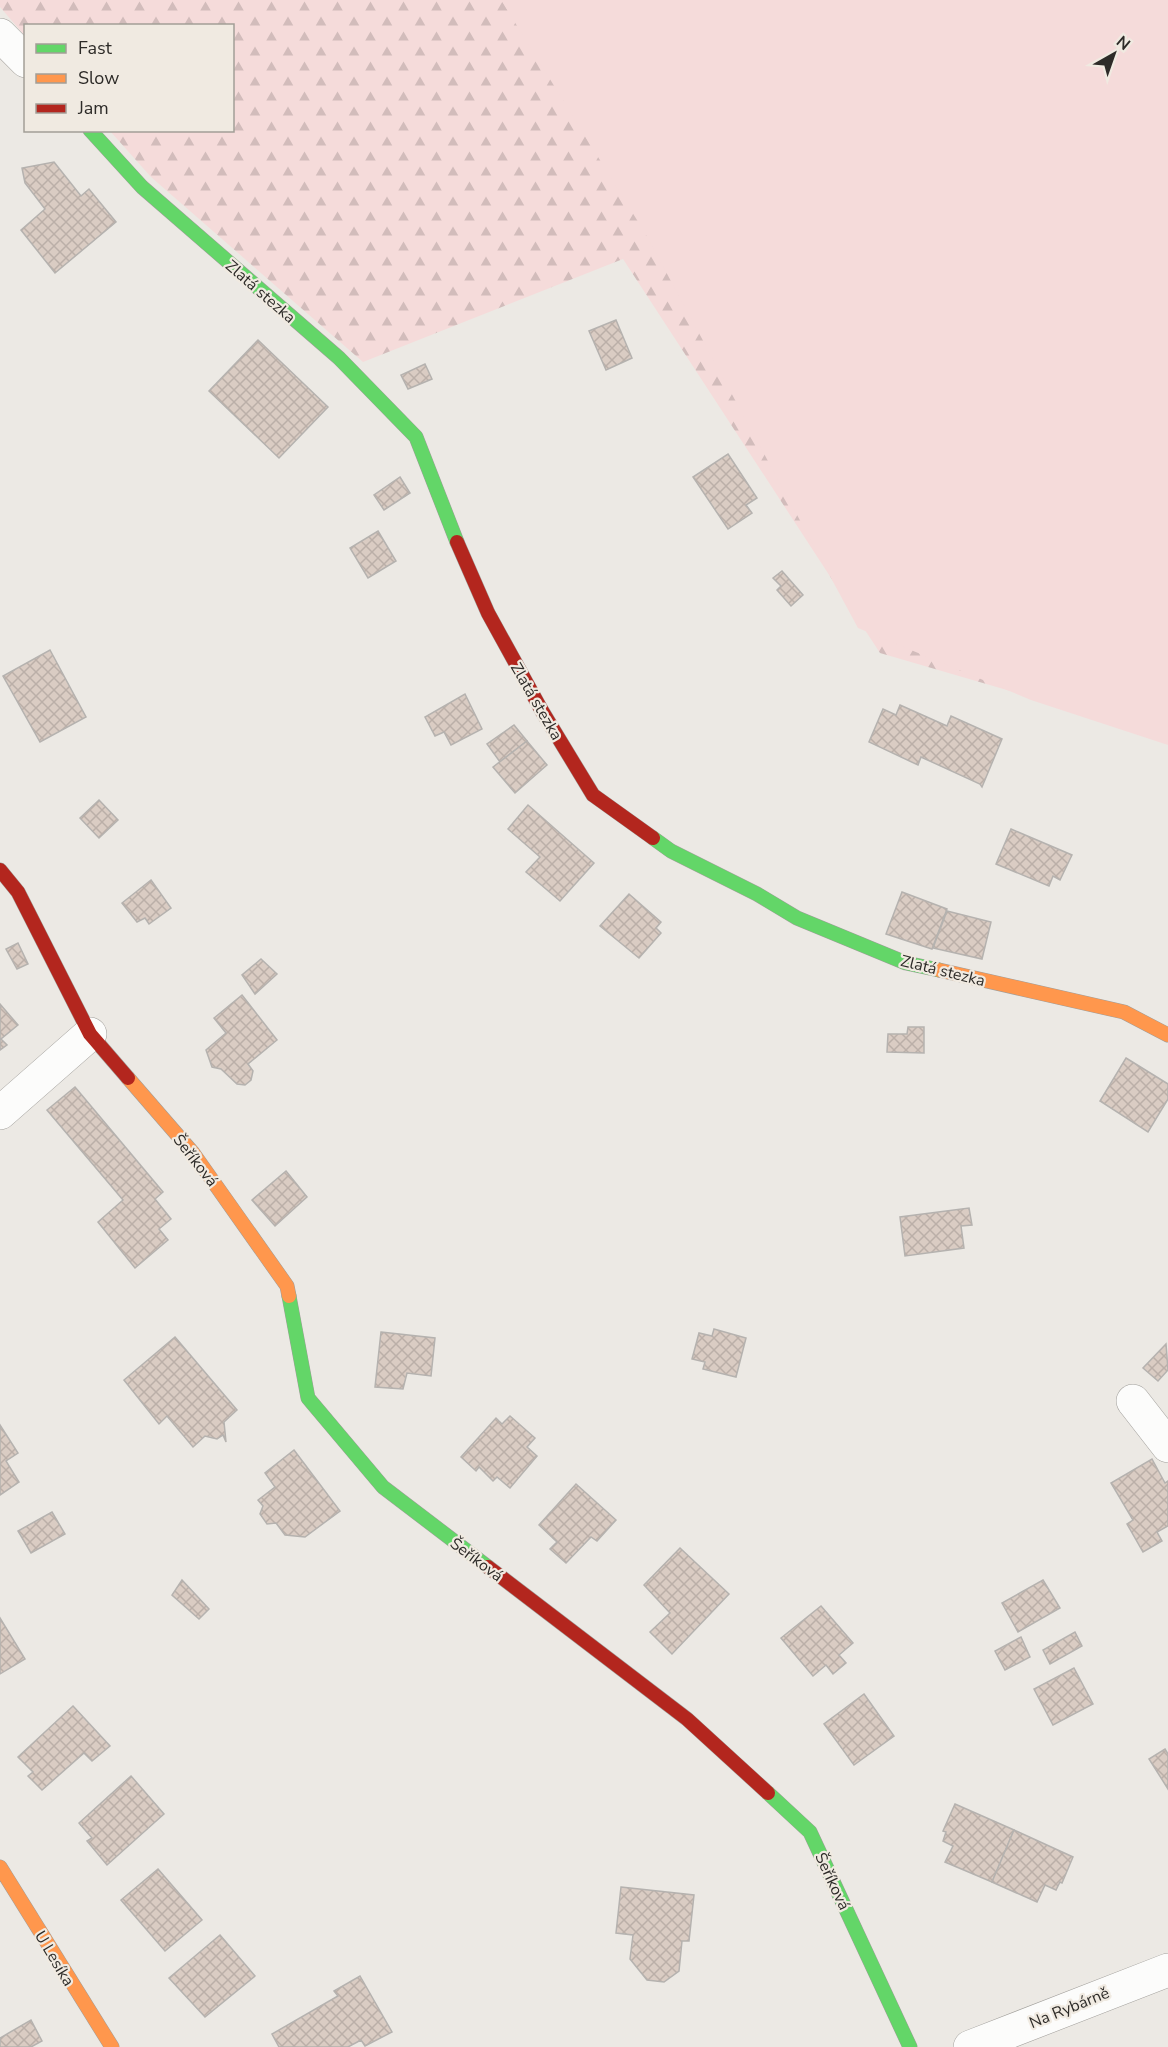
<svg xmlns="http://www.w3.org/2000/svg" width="1168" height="2047" font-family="'Nunito Sans',sans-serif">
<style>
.forest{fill:url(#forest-firs)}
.park{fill:#f5dbda}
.building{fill:url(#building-cross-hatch);stroke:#b5b2af;stroke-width:1.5}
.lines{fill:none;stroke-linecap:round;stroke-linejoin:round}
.street-casing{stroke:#a09e9a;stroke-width:34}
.fast-casing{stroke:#a09e9a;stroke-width:15}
.slow-casing{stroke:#a09e9a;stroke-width:15}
.jam-casing{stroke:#a09e9a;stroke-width:15}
.street{stroke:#fcfcfb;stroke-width:33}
.fast{stroke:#63d668;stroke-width:14}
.slow{stroke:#ff974d;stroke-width:14}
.jam{stroke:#b3261e;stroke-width:14}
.labels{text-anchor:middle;stroke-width:4.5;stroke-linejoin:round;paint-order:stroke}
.street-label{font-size:16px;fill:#2d2b28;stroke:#f0eae1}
</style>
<defs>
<pattern id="forest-firs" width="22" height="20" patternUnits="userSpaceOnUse" patternTransform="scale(1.5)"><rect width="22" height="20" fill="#f5dbda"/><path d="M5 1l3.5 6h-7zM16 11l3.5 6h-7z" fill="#d2bcbb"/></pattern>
<pattern id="building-cross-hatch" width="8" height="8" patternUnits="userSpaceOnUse" patternTransform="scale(1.5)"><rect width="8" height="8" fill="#daccc3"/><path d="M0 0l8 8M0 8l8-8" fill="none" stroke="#bbafa8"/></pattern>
</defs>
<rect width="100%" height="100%" fill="#ece9e4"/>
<!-- forest -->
<path class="forest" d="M0,0H979L1168,737L880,653L623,259L363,362L151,177L110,131L232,130V26H26L25,36L0,7Z"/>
<!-- park -->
<path class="park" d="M501,0H1168V745L1031,700L858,628L645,233Z"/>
<!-- building -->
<g class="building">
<path d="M54,162L81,196L89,189L116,222L55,273L21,230L45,209L25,183L22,168Z"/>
<path d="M616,320L632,358L606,370L589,331Z"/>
<path d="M258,340L328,407L279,458L209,391Z"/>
<path d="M425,364L432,379L408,389L401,375Z"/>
<path d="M728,454L757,498L746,505L752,513L728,529L693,477Z"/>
<path d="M400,477L410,493L384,510L374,495Z"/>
<path d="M378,531L396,561L368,578L350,548Z"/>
<path d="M782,571L803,595L791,606L777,590L781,586L773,578Z"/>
<path d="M50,650L86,717L40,742L3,676Z"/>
<path d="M465,694L482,729L451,745L444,732L435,736L425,717Z"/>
<path d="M900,705L947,726L951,716L1002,739L982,787L980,784L921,757L918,765L869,742L883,709L896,715Z"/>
<path d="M514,725L527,741L500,762L487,744Z"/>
<path d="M527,741L547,765L515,793L493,767Z"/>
<path d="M99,800L118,820L99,838L80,818Z"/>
<path d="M528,805L594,863L560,901L526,872L540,857L508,829Z"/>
<path d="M1011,829L1072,855L1060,880L1053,876L1049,886L996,864Z"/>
<path d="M151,880L171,908L149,924L145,918L137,922L122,903Z"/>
<path d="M902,892L947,909L932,949L886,934Z"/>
<path d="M629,894L661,922L656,928L661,933L639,958L600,926Z"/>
<path d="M947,911L991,922L982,959L933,948Z"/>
<path d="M18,943L28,964L17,969L6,949Z"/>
<path d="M261,959L277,974L255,994L242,975Z"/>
<path d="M242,995L277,1040L248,1064L253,1071L251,1080L245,1085L237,1084L221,1069L212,1067L206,1050L226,1033L214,1018Z"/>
<path d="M0,1004L18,1025L1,1039L7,1045L0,1050Z"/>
<path d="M908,1027H924V1053L887,1052L888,1034H907Z"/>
<path d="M1126,1058L1168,1084V1099L1148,1132L1100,1101Z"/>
<path d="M75,1087L163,1192L155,1199L171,1219L159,1229L168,1240L135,1268L98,1222L123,1200L47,1110Z"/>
<path d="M286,1171L307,1197L275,1226L252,1200Z"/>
<path d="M969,1208L972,1225L961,1226L964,1248L905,1256L900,1217Z"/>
<path d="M714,1329L746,1338L736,1377L703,1369L705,1362L692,1359L699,1333L712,1336Z"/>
<path d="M381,1332L435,1338L431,1376L407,1373L403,1389L375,1387Z"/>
<path d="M175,1337L237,1410L224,1422L226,1442L223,1435L217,1439L205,1436L193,1447L167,1416L159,1424L124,1380Z"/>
<path d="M1166,1344L1168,1370L1158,1381L1143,1368Z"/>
<path d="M510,1416L535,1438L527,1447L537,1456L510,1488L497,1477L493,1481L479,1467L476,1471L461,1457L496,1418L502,1424Z"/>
<path d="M0,1425L18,1453L6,1461L19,1482L0,1495Z"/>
<path d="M294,1450L340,1511L305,1537L285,1535L276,1523L267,1524L260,1514L263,1506L258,1500L275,1487L265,1473Z"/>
<path d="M1152,1459L1165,1483L1168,1481V1526L1157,1532L1162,1541L1143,1552L1127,1524L1133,1520L1111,1483Z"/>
<path d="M576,1484L616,1520L597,1541L591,1537L566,1563L550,1549L557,1542L539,1525Z"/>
<path d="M52,1512L65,1534L31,1553L18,1531Z"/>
<path d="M680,1548L729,1594L672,1654L650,1632L670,1613L644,1585Z"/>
<path d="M182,1580L209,1609L199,1619L172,1595Z"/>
<path d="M1043,1580L1060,1608L1018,1632L1002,1603Z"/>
<path d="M821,1606L853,1643L839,1655L846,1663L833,1674L826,1665L813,1676L781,1638Z"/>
<path d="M0,1618L25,1659L0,1674Z"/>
<path d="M1075,1632L1082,1646L1050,1664L1043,1650Z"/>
<path d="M1021,1637L1030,1657L1005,1670L995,1651Z"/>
<path d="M1074,1668L1093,1704L1053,1725L1034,1689Z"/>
<path d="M864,1694L894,1736L854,1765L824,1724Z"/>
<path d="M73,1706L110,1746L92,1761L84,1753L42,1790L28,1776L33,1772L18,1757Z"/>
<path d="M1165,1749L1168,1754V1789L1149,1759Z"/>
<path d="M131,1776L164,1814L107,1865L87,1841L92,1838L79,1823Z"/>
<path d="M955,1804L1014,1830L992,1882L945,1862L953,1846L943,1841L946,1832L943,1831Z"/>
<path d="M1014,1830L1073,1857L1062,1883L1060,1882L1056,1890L1045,1885L1037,1902L992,1882Z"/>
<path d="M158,1869L202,1920L165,1951L121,1900Z"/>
<path d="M621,1887L694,1895L689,1941H682L679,1971L664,1982L647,1980L630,1959L633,1935L616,1933Z"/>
<path d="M220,1935L255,1976L205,2017L169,1978Z"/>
<path d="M360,1976L392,2032L365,2046L361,2040L348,2047H279L272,2034L338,1996L334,1991Z"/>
<path d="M31,2020L42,2041L31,2047H0V2038Z"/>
</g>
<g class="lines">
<defs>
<g id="street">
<path d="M0,35L26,61"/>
<path d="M0,1113L90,1034"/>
<path d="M1133,1401L1168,1446"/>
<path d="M970,2047L1168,1970"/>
</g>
<g id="fast">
<path d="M90,130L142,187L339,358L416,437L457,542"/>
<path d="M653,838L671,851L757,894L797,918L906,963L939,970"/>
<path d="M289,1296L308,1398L383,1487L488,1567"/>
<path d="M768,1793L810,1832L910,2047"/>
</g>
<g id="slow">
<path d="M939,970L1124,1012L1168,1035"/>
<path d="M128,1078L193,1153L287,1286L289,1296"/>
<path d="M0,1867L112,2047"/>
</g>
<g id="jam">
<path d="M457,542L488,613L542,711L593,795L653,838"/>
<path d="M0,870L18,892L90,1034L128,1078"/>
<path d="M488,1567L687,1719L768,1793"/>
</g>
</defs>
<!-- street casing -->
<use href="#street" class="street-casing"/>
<!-- fast casing -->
<use href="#fast" class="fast-casing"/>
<!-- slow casing -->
<use href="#slow" class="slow-casing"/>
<!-- jam casing -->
<use href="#jam" class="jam-casing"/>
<!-- street -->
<use href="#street" class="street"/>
<!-- fast -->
<use href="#fast" class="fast"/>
<!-- slow -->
<use href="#slow" class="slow"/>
<!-- jam -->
<use href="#jam" class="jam"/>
</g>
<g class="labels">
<!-- street labels -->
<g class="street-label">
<text transform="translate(261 291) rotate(41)" y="6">Zlatá stezka</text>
<text transform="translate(537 701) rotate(60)" y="6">Zlatá stezka</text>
<text transform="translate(943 970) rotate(14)" y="6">Zlatá stezka</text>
<text transform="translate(196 1160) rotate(52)" y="6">Šeříková</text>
<text transform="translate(477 1559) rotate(37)" y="6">Šeříková</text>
<text transform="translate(833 1881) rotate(65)" y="6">Šeříková</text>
<text transform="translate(55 1958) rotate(59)" y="6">U Lesíka</text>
<text transform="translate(1069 2007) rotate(-22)" y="6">Na Rybárně</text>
</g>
</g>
<!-- legend -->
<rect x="24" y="24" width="210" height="108" fill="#f0eae1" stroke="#a29e97" stroke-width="1.5"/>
<rect x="36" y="44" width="30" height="9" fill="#63d668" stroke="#a29e97" stroke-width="1.5"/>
<text x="78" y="54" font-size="18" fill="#2d2b28">Fast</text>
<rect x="36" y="74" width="30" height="9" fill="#ff974d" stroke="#a29e97" stroke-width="1.5"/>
<text x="78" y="84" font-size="18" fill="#2d2b28">Slow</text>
<rect x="36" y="104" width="30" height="9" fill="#b3261e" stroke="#a29e97" stroke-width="1.5"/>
<text x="78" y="114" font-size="18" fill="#2d2b28">Jam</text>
<!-- north arrow -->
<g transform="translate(1114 54) rotate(40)" stroke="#f0eae1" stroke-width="4.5" paint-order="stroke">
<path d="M0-4.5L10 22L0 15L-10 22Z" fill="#2d2b28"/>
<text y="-9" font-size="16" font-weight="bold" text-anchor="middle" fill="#2d2b28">N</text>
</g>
</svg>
